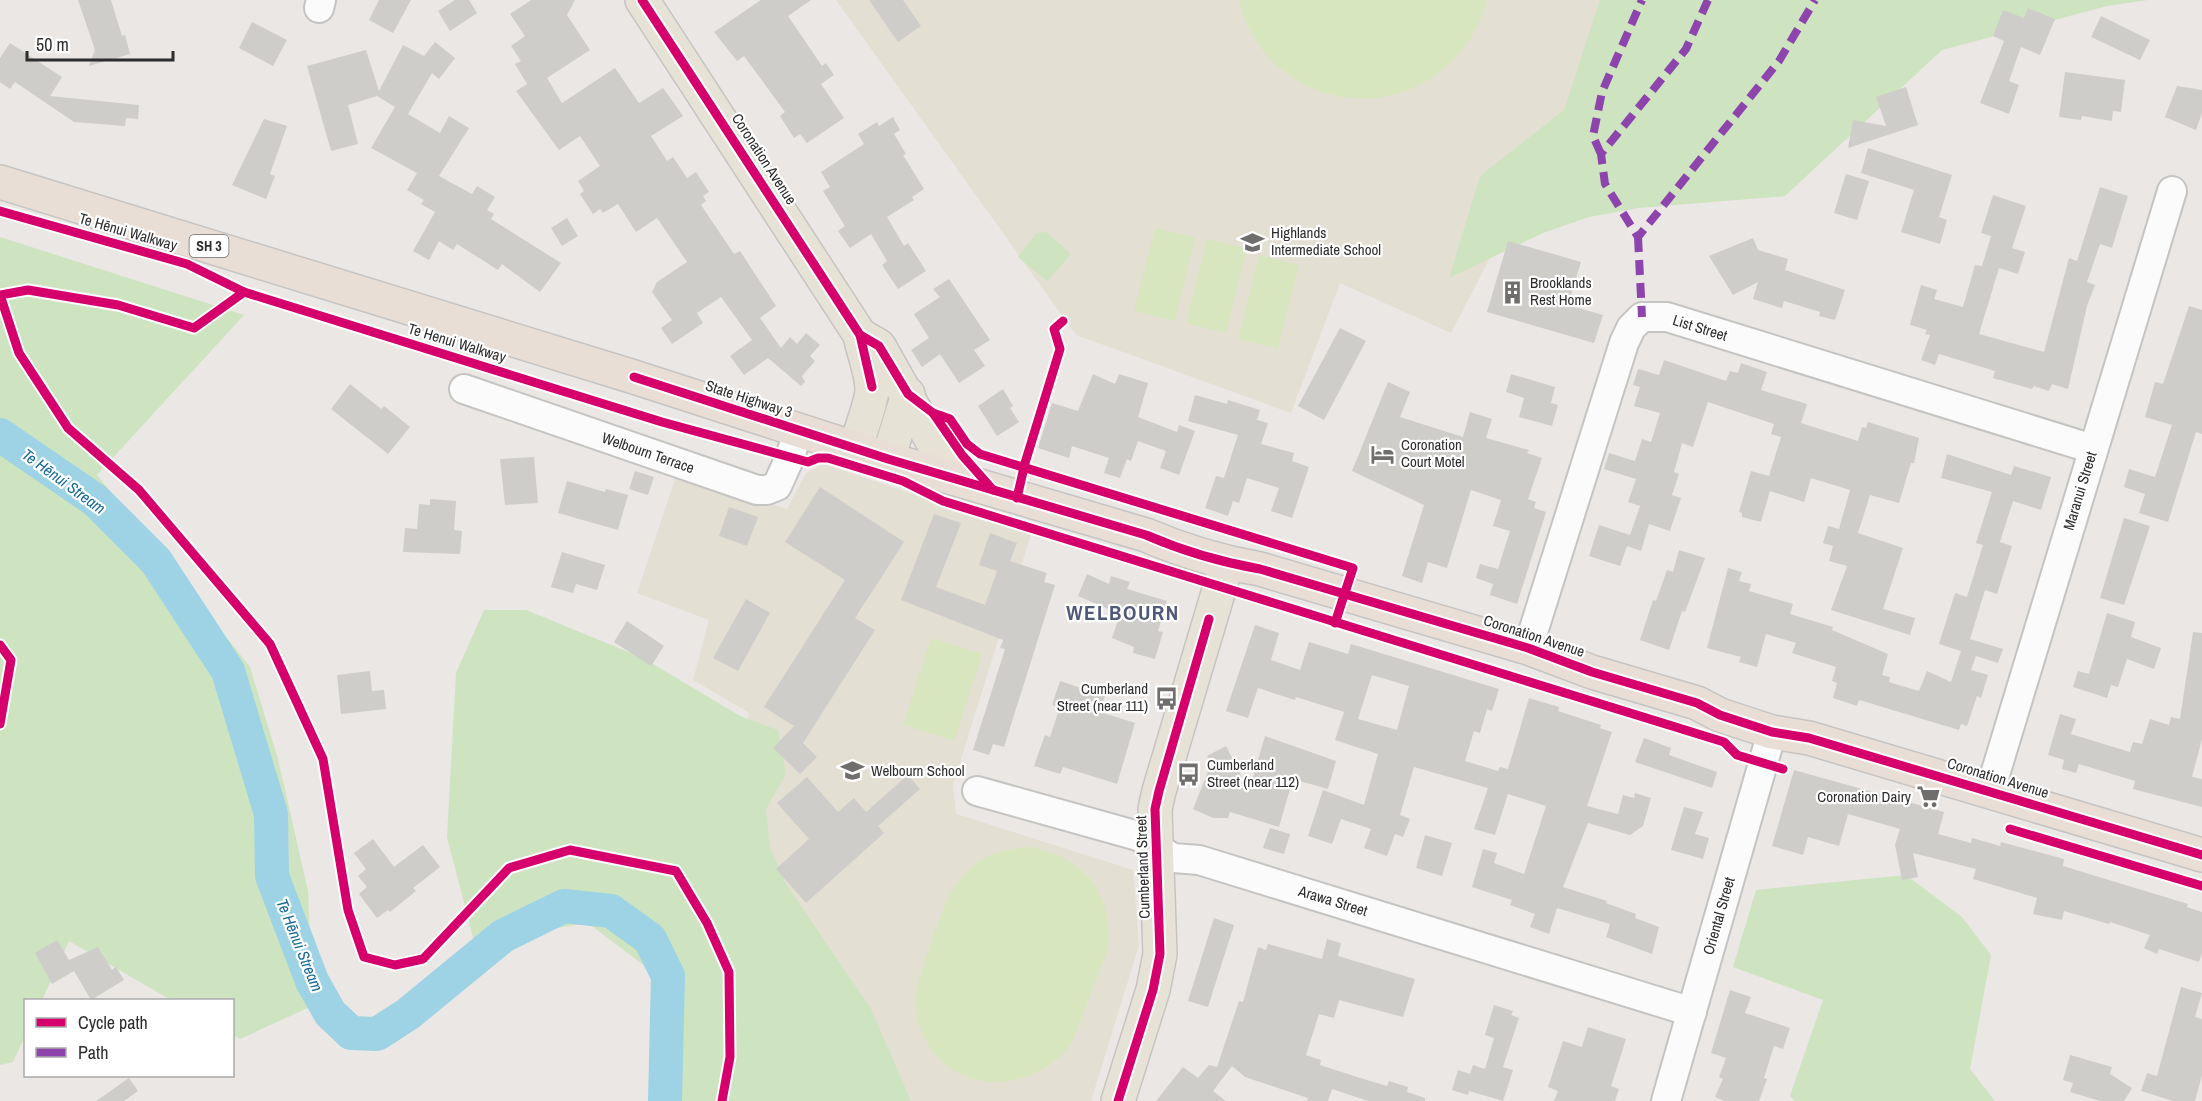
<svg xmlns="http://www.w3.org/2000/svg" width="2202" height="1101" font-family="'Archivo Narrow',sans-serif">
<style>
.education{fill:#e4dfd3}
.green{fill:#cee3c0}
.pitch{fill:#d7e6be}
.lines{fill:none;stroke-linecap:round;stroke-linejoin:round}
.river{stroke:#9ed3e6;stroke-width:34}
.building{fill:#cfcdca;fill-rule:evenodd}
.minor-casing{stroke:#c4c4c3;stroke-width:32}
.major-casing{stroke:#c6c4c3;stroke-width:36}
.highway-casing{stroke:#c6c4c3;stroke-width:36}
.minor{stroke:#fcfbfb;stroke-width:28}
.major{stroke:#e6e3d6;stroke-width:33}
.highway{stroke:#e8ded6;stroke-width:33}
.quiet{stroke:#8e44ad;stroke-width:8;stroke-dasharray:15 8;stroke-linecap:butt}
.cycleway-casing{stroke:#fff;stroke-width:13}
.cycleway{stroke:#d6006c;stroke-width:9}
.labels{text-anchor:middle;stroke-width:4.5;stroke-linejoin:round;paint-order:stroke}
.shield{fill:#fff;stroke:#6c6c6c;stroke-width:1.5}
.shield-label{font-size:14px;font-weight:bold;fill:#2d2d2d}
.street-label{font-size:15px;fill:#2d2d2d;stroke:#fff}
.poi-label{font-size:15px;fill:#2d2d2d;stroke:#fff;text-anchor:start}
.water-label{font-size:16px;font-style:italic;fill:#186a97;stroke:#fff}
.district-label{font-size:21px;font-weight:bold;letter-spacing:1.5px;fill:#50587b;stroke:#fff}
</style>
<rect width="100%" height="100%" fill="#eae7e4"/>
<!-- education -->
<g class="education">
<path d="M836,0H1606L1564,172L1519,202L1451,333L1340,283L1291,413L1076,335Z"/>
<path d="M824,464L1031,534L953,785L956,814L1133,870L1139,945L1091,1101H876L749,804L748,712L693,680L709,620L637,593L676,476L787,509L806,473Z"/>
</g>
<!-- green -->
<g class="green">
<path d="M1600,0H2148L2107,6L1942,50L1785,196L1638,208L1589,217L1543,233L1449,278L1480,176L1564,110Z"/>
<path d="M1046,232L1071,254L1047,281L1018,257L1037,233Z"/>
<path d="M0,237L244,315L97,475L250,667L278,759L308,891L312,1006L240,1039L233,1035L232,1000H171L69,941L42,1000H26L25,1036L13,1062L0,1065Z"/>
<path d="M484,610H526L643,658L740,716L778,730L786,774L766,809L770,848L786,884L871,1009L911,1101H659L661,1016L650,970L588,923L474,941L447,837L456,673Z"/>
<path d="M1906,875L1962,917L1991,955L1970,1069L1995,1101H1795L1790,1096L1823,1000L1733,967L1756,890Z"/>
</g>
<!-- pitch -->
<g class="pitch">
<path d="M1239,0H1487C1461,96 1348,132 1274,63C1257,47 1243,23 1239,0Z"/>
<path d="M1155,228L1195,237L1175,321L1134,311Z"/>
<path d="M1207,239L1247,249L1226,333L1186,323Z"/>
<path d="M1259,255L1299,265L1278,349L1238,339Z"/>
<path d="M931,638L982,654L954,741L903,725Z"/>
<path d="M1029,847C1084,856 1114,893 1108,949L1072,1043C1029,1101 937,1095 918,1020C911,994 921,973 929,949C948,893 961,851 1029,847Z"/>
</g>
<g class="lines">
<!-- river -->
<path class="river" d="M0,435L95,500L156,561L228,671L271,814L272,876L312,981L330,1013L351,1033L377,1034L408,1014L503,936L564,906L611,911L650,939L668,976L665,1101"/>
</g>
<!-- building -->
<g class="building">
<path d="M78,0H111L122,36L125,35L130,54L89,66L95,50Z"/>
<path d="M379,0H411L393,33L369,20Z"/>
<path d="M455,0H469L477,13L450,31L438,11Z"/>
<path d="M531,0H575L567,15L590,50L547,78L562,103L615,68L639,103L663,88L674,103L683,116L651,136L667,161L673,157L687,178L696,172L709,192L703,196L706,201L701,205L734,254L740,251L776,306L760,318L781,348L790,337L797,344L806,333L820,345L810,356L815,361L802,376L805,382L801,386L768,358L744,375L730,356L752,340L721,297L697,313L703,323L672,344L661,328L672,320L652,292L657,282L687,262L657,218L636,232L618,204L603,213L600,209L593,214L580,194L584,191L578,181L600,166L580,136L559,150L516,91L527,84L515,64L521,61L511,46L525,36L510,14Z"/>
<path d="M761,0H811L788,16L822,66L826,63L834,75L821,84L844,118L807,143L800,134L794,138L780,116L785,112L744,56L737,61L714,32Z"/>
<path d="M869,0H903L921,26L898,42Z"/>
<path d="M2028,8L2055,19L2040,55L2021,47L2009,81L2019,85L2009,114L1980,103L2004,41L1993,36L2003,10L2024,18Z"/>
<path d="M2101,16L2150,40L2140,60L2091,37Z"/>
<path d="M252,22L287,40L273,66L239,48Z"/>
<path d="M435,42L455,58L439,79L432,73L408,114L440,133L449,116L469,128L439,176L472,194L477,186L495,197L487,210L494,214L491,219L561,263L540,292L502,264L498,270L457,244L453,250L439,241L429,260L413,251L435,212L421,204L424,200L407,190L417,173L371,148L395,107L377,96L348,105L358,144L331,151L307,66L366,50L379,91L403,45L424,56Z"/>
<path d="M10,43L62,77L50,96L139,105L138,119L126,118L125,126L74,122L15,82L10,89L0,82V58Z"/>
<path d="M2065,72L2125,80L2121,112L2113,111L2112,121L2082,116L2081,120L2059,117Z"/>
<path d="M2177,86L2202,90V113L2196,130L2165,117Z"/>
<path d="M1906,87L1918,125L1848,148L1853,120L1886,126L1876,97Z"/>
<path d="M893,117L900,130L894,134L906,154L903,155L924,189L912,197L914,200L887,217L904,246L908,243L926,271L898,289L882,265L887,261L871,234L850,248L838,231L845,226L823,191L830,187L821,172L864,144L858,134L877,122L879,126Z"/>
<path d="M264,119L287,126L270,174L275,176L266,199L232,185Z"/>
<path d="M1868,148L1952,175L1939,217L1947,220L1940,244L1901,232L1914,190L1861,173Z"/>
<path d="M1846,174L1869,181L1857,220L1834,213Z"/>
<path d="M2100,187L2128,196L2112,248L2100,244L2087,282L2095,285L2087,306L2068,389L2052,384L2049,391L2034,386L2032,389L1993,378L1995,371L1939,354L1935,365L1921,360L1930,335L1925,334L1927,330L1910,325L1921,285L1937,290L1934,299L1963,307L1975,265L1982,266L1991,236L1981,233L1993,195L2026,206L2012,248L2025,252L2018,274L1999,268L1979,334L2044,352L2069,258L2077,261Z"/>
<path d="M567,218L578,236L562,246L551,228Z"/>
<path d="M1753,238L1758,250L1788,259L1785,270L1845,290L1835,320L1819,316L1820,312L1784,301L1782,308L1753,299L1758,282L1733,295L1709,256Z"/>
<path d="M1508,241L1581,262L1568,305L1603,315L1594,343L1487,312Z"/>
<path d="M949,279L990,340L974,350L985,366L959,383L940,354L922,367L911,350L929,338L914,314L940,297L933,289Z"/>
<path d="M2189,306L2202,310V434L2196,432L2168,522L2139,513L2145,494L2124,487L2129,469L2155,477L2172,425L2145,417L2155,382L2163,384Z"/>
<path d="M1340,328L1366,341L1324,420L1298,406Z"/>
<path d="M1664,360L1726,381L1730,371L1738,373L1741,363L1767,372L1761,390L1807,404L1801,423L1858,441L1862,427L1866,428L1868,422L1919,438L1914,463H1911L1899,503L1870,495L1858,533L1903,548L1883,609L1915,618L1910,635L1831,610L1847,566L1829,561L1833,546L1823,543L1828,526L1839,529L1850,490L1811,478L1804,502L1770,491L1761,522L1742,517V513L1739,512L1751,471L1769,476L1781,437L1771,434L1774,424L1708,402L1693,447L1682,443L1674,472L1679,474L1672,495L1681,498L1670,531L1649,524L1641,551L1627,546L1620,566L1589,556L1599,525L1630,535L1640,506L1628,502L1636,479L1604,469L1609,453L1635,461L1642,439L1651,442L1660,413L1634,406L1640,387L1633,385L1638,369L1659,375Z"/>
<path d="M1093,374L1115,384L1119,374L1148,383L1138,417L1177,432L1179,425L1195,431L1179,475L1160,468L1166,451L1138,441L1131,461L1127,459L1120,478L1104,473L1109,458L1072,446L1069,458L1038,448L1052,403L1078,411Z"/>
<path d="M1511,374L1555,387L1551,403L1558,405L1552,426L1519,417L1524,398L1506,392Z"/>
<path d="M1388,382L1410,392L1400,417L1463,437L1470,412L1492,419L1486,438L1529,450L1527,453L1542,458L1528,499L1536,502L1534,508L1546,512L1517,604L1490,595L1493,584L1476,578L1480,564L1498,569L1510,531L1493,526L1501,500L1471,490L1447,568L1428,562L1422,583L1402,576L1424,505L1352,471Z"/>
<path d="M350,384L381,409L384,406L410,427L388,454L331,409Z"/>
<path d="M1003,389L1013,406L1010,408L1019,422L997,436L978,406Z"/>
<path d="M1195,395L1227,404L1228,400L1260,410L1257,420L1268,423L1261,444L1294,453L1292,461L1309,467L1292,518L1271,511L1279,488L1247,478L1239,503L1233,501L1228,516L1205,508L1216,476L1224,478L1238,435L1188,421Z"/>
<path d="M1947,454L2011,475L2014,466L2051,477L2041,510L2013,501L2000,542L2012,546L1997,594L1985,590L1970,639L2003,649L1998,663L1976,656L1971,670L1988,675L1981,698L1977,696L1967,726L1961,724L1959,730L1859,700L1857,706L1833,698L1837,683L1832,681L1836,667L1792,653L1796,643L1766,634L1757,667L1739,662L1741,657L1707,648L1728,568L1742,572L1739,581L1751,584L1749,591L1793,604L1790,614L1833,627L1832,630L1888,654L1882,675L1890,677L1889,682L1919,691L1927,671L1951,682L1961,651L1939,644L1955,593L1967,597L1983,545L1976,543L1992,492L1941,478Z"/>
<path d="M534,457L538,503L505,505L500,459Z"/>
<path d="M635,471L654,477L648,495L629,489Z"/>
<path d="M567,481L605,492L606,489L628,495L618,530L558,513Z"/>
<path d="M820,487L904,542L855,618L875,630L803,743L817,757L800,774L773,748L794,726L764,707L845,580L785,542Z"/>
<path d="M430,499L456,501L454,530L462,531L460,554L403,552L405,528L417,529L419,504L430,505Z"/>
<path d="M729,507L758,517L747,546L719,536Z"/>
<path d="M934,514L961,523L936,587L985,605L997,571L979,565L990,533L1017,543L1010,561L1047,573L1044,582L1055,585L1004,747L993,744L989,755L973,750L1005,649L1000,648L1003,640L901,600Z"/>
<path d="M2124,518L2150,526L2124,605L2100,598Z"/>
<path d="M1679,550L1705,558L1685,612L1682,611L1669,650L1640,640L1653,600L1656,601L1667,570L1673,572Z"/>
<path d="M562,552L605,565L597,590L576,584L573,593L551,587Z"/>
<path d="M1087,574L1109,584L1111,576L1130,582L1127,589L1167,601L1158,631L1163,632L1155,659L1133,653L1134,647L1112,638L1120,614L1078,596Z"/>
<path d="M746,599L770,613L738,671L713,658Z"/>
<path d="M2107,613L2135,622L2131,637L2161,648L2154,669L2127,659L2118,687L2111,685L2107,698L2073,687L2078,671L2089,674Z"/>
<path d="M627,621L664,646L651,666L614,642Z"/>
<path d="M1255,625L1279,633L1271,660L1300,670L1309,642L1348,654L1351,644L1499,689L1492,711L1487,709L1480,733L1474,731L1465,761L1498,771L1500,767L1508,769L1529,698L1559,707L1558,711L1601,725L1600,728L1612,732L1587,806L1618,814L1623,795L1634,798L1635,793L1651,798L1643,826L1630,835L1588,823L1563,887L1607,901L1606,903L1636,914L1635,918L1659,927L1652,954L1606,937L1610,924L1557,908L1549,934L1530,927L1535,914L1510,905L1512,900L1472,887L1483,849L1497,853L1494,863L1524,874L1546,806L1508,794L1495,835L1474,829L1488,788L1414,767L1400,815L1410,819L1403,837L1395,834L1387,856L1364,848L1371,829L1341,819L1332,844L1308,836L1323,790L1364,805L1378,754L1335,740L1344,712L1296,697L1295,700L1258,688L1248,718L1226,711ZM1372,675L1409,686L1397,730L1358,719Z"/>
<path d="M2193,632L2202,633V739L2192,777L2202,779V807L2133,789L2135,781L2079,764L2076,773L2062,769L2064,760L2048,755L2060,714L2076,719L2071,734L2130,752L2133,742L2142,744L2150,719L2169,725L2171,717L2180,719Z"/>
<path d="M370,671L372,691L384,690L386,709L341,714L337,675Z"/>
<path d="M1060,681L1105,696L1100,712L1135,723L1117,784L1063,767L1060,774L1034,766L1045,735L1050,737L1060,707L1052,705Z"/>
<path d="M1265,736L1336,761L1328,789L1293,779L1279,827L1230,812L1228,818H1213L1193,809L1211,764L1207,756L1226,746L1249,791Z"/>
<path d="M1644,738L1671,748L1669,755L1717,772L1712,788L1635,762Z"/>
<path d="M1794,770L1944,812L1938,834L1971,843L1972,838L2000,846L2001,842L2064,859L2063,866L2188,904L2187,907L2202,912V953L2199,962L2159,949L2157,954L2144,948L2150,935L2110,922L2109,924L2064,911L2062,920L2033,914L2037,898L1973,879L1976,869L1913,853L1918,877L1902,880L1895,845L1900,829L1848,814L1839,846L1808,837L1803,855L1772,846Z"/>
<path d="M908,775L920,789L878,826L884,833L806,903L776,869L809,839L777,803L807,777L838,812L854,798L866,812Z"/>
<path d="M1684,807L1703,812L1695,834L1709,838L1703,859L1671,850Z"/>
<path d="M1270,828L1290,834L1284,854L1263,848Z"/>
<path d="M1425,835L1452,843L1442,876L1416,868Z"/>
<path d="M373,839L394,867L423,845L440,867L413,888L416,891L390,912L388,910L377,918L359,894L367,887L358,876L366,869L354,853Z"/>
<path d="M1214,918L1234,925L1208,1007L1188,1001Z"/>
<path d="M1327,939L1341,943L1338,956L1415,979L1403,1017L1339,1000L1334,1018L1319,1014L1306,1055L1321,1060L1320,1065L1357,1077L1387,1086L1389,1081L1408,1087L1407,1092L1425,1098V1101H1368L1332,1089L1328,1101H1307L1308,1098L1245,1077L1232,1066L1213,1091L1226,1101H1156L1183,1067L1198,1078L1209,1065L1217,1067L1239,1001L1243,1002L1258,947L1266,950L1268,944L1322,959Z"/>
<path d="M57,940L69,960L98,947L112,970L116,967L124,980L91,1000L74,971L52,984L35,953Z"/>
<path d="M2181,987L2202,993L2195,1017L2202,1019V1075L2195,1101H2173L2141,1091L2147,1073L2157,1076Z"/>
<path d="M1730,990L1751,997L1745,1013L1790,1028L1783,1049L1774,1046L1764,1078L1767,1079L1759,1101H1724L1715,1097L1723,1079L1719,1077L1726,1058L1711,1053Z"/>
<path d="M1494,1005L1513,1011L1511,1015L1519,1018L1503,1067L1513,1070L1503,1101L1469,1091L1468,1095L1452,1090L1458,1070L1470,1074L1473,1065L1485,1069L1494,1038L1485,1035Z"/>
<path d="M1588,1027L1626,1039L1611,1086L1619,1089L1615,1101H1554L1558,1091L1548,1087L1563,1041L1582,1047Z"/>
<path d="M2070,1055L2112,1067L2110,1074L2132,1088L2124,1101H2100L2070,1092L2073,1083L2063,1080Z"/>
<path d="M129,1078L138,1091L124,1101H96Z"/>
</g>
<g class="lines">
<defs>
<g id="minor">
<path d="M319,8L321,0"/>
<path d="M464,389L757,490H767L777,486L790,457L798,431"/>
<path d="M1528,648L1624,343L1631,328L1642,317H1667L2093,449"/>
<path d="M977,791L1138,836L1173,858L1199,860L1692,1012"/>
<path d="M1990,791L2172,191"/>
<path d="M1666,1101L1772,732"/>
</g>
<g id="major">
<path d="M642,0L860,335C863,352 872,373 872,390C871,405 860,432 855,449"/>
<path d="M860,335L879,346L953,478"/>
<path d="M888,459L908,394"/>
<path d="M1118,1101L1153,990L1160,954L1155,809L1159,791L1227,563"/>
</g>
<path id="highway" d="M0,182L634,377L888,459L1146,535C1183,551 1220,562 1260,569L1528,648L1592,672L1697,703L1720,715L1772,732L1809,738L2202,855"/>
</defs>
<!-- minor casing -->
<use href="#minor" class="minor-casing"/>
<!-- major casing -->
<use href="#major" class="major-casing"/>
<!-- highway casing -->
<use href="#highway" class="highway-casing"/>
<!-- minor -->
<use href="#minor" class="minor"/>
<!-- major -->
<use href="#major" class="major"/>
<!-- highway -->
<use href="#highway" class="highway"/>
<!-- quiet -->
<g class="quiet">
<path d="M1708,0L1686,49L1601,154L1605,184L1638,237L1779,61L1815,0"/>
<path d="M1601,154L1593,136L1602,92L1642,0"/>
<path d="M1638,237L1642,317"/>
</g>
<defs>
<g id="cycleway">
<path d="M642,0L860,335L872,387"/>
<path d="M0,211L187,264L244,292L662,422L808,462L818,458H828L903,481L943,501L1724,742L1737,755L1783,769"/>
<path d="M244,292L194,328L118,305L28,290L0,295L19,353L68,428L139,490L270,644L323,759L348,910L364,957L395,965L423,959L509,868L570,850L676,871L707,923L729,972L730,1057L722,1101"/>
<path d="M860,335L879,346L908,394L933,413L962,455L993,490"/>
<path d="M634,377L888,459L1146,535C1183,551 1220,562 1260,569L1528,648L1592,672L1697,703L1720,715L1772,732L1809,738L2202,855"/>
<path d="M933,413L950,419L967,444L980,454L1353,568L1335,623"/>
<path d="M1017,498L1025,463L1060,349L1054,329L1063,321"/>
<path d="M0,645L11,660L0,724"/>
<path d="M2010,829L2202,886"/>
<path d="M1118,1101L1153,990L1160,954L1155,809L1159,791L1209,619"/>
</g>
</defs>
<!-- cycleway casing -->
<use href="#cycleway" class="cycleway-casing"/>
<!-- cycleway -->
<use href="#cycleway" class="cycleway"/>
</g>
<!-- icons -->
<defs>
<symbol id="school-bare" viewBox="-9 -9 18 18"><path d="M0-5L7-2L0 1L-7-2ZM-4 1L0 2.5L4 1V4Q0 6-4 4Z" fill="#6f6e6d" stroke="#fff" stroke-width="2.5" paint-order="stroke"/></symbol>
<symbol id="building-bare" viewBox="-9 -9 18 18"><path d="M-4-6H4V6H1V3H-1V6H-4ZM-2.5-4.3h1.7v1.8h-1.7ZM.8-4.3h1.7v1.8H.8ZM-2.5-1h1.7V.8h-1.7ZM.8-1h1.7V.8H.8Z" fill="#6f6e6d" stroke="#fff" stroke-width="2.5" paint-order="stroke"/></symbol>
<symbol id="hotel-bare" viewBox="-9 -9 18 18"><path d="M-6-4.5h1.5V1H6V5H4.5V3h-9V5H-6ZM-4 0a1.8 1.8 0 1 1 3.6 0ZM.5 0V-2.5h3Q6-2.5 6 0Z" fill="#6f6e6d" stroke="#fff" stroke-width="2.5" paint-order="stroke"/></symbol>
<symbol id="bus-bare" viewBox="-9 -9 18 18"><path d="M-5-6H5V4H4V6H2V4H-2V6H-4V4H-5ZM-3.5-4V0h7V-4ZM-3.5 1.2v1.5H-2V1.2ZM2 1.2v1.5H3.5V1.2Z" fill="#6f6e6d" stroke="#fff" stroke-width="2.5" paint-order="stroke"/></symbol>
<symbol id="supermarket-bare" viewBox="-9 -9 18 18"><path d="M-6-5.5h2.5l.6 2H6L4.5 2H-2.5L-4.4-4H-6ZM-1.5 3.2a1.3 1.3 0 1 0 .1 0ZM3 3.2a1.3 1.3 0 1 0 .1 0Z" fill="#6f6e6d" stroke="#fff" stroke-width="2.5" paint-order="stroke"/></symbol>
</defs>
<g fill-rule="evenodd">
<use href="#school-bare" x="1236" y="226" width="33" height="33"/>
<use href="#building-bare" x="1496" y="276" width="33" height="33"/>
<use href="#hotel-bare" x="1366" y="438" width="33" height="33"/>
<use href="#bus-bare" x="1150" y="682" width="33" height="33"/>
<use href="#school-bare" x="836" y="754" width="33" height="33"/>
<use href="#bus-bare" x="1172" y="758" width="33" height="33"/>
<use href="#supermarket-bare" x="1912" y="780" width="33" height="33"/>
</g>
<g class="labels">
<!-- shield labels -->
<rect class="shield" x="189.5" y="235" width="39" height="22" rx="4.5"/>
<g class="shield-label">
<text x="209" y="251">SH 3</text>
</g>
<!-- street labels -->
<g class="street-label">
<text transform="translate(764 159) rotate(57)" y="5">Coronation Avenue</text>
<text transform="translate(128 232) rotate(16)" y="5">Te Hēnui Walkway</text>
<text transform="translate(1700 328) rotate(17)" y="5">List Street</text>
<text transform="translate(457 343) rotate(17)" y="5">Te Henui Walkway</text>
<text transform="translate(749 399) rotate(18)" y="5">State Highway 3</text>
<text transform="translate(648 453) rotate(19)" y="5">Welbourn Terrace</text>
<text transform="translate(2080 491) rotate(-73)" y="5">Maranui Street</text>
<text transform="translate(1534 636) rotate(18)" y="5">Coronation Avenue</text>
<text transform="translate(1998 778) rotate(17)" y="5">Coronation Avenue</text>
<text transform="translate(1143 867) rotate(-92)" y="5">Cumberland Street</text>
<text transform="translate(1333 901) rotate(17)" y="5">Arawa Street</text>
<text transform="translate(1719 916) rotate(-74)" y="5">Oriental Street</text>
</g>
<!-- poi labels -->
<g class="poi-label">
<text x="1271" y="238">Highlands<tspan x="1271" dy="17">Intermediate School</tspan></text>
<text x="1530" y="288">Brooklands<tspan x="1530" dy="17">Rest Home</tspan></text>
<text x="1401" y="450">Coronation<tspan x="1401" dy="17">Court Motel</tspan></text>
<text x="1148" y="694" text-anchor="end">Cumberland<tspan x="1148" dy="17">Street (near 111)</tspan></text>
<text x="1207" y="770">Cumberland<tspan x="1207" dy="17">Street (near 112)</tspan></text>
<text x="871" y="776">Welbourn School</text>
<text x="1911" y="802" text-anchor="end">Coronation Dairy</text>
</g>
<!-- water labels -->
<g class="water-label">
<text transform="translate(64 481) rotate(36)" y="6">Te Hēnui Stream</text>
<text transform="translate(300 945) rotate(68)" y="6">Te Hēnui Stream</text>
</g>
<!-- district labels -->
<g class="district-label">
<text x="1123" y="620">WELBOURN</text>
</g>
</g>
<!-- legend -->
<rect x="24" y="999" width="210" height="78" fill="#ffffff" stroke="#ababab" stroke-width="1.5"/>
<rect x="36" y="1018" width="30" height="9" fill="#d6006c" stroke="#ababab" stroke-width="1.5"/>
<text x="78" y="1029" font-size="18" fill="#2d2d2d">Cycle path</text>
<rect x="36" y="1048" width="30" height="9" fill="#8e44ad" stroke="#ababab" stroke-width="1.5"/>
<text x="78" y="1059" font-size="18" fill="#2d2d2d">Path</text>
<!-- scale -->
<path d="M27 51v9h146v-9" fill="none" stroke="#2d2d2d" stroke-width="3"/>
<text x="36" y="51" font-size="18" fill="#2d2d2d" stroke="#ffffff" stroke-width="4.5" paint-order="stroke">50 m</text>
</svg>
